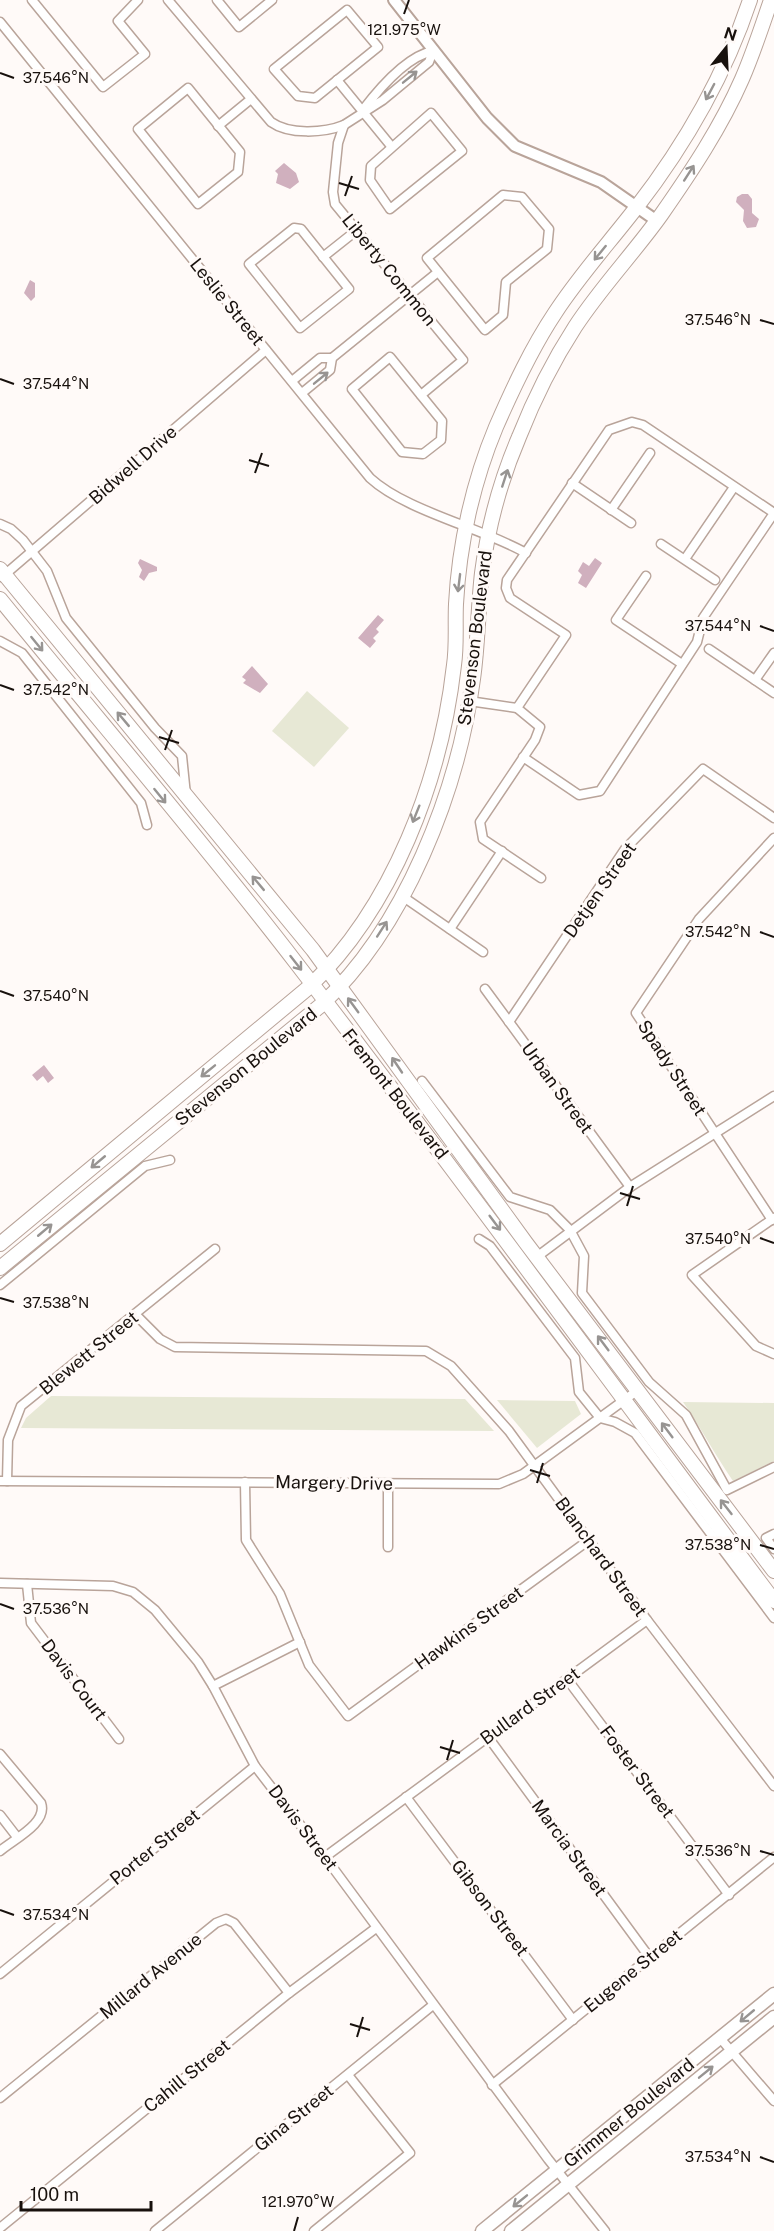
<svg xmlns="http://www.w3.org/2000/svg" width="774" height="2231" font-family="'Public Sans',sans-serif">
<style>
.green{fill:#e7e8d5}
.water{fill:#d0b0be}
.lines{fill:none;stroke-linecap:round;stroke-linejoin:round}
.minor-casing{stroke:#b9a49a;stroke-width:11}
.tertiary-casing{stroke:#b9a49a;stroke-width:14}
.secondary-casing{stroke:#b9a49a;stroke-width:15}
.primary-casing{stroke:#b9a49a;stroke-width:16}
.minor{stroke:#fff;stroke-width:8}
.tertiary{stroke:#fff;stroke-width:10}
.secondary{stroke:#fff;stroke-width:12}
.primary{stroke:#fff;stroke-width:14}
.oneway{stroke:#979492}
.ticks{fill:none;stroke:#18110d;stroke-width:2}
.labels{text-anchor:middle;stroke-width:6;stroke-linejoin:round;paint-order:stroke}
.street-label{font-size:18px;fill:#18110d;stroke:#fffaf8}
.ticks-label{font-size:15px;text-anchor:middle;fill:#18110d;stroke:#fffaf8;stroke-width:6;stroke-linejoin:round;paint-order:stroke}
</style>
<rect width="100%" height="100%" fill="#fffaf8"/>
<!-- green -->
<g class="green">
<path d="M307,691L349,728L314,767L272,731Z"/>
<path d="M51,1396L465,1399L494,1431L21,1428L26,1418Z"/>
<path d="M497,1400L575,1401L581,1414L537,1448Z"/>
<path d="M683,1402L774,1403V1461L733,1481C715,1455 701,1428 683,1402Z"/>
</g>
<!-- water -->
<g class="water">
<path d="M284,163L296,173L299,182L290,189L276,183L278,174L275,171Z"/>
<path d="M742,194H748L752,199V213L759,219L756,227L747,228L743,221L744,210L736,202L737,197Z"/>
<path d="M30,280L35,283V297L31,301L24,293Z"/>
<path d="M595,558L602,563L586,588L578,583L582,575L578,571L583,562L589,566Z"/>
<path d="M140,559L157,567V571L149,573L144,581L139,577L142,570L138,563Z"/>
<path d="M378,615L384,620L376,629L379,632L373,638L376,641L370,648L358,638Z"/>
<path d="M252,666L268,684L260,693L243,683L246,680L242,677Z"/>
<path d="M44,1065L54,1078L48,1083L43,1076L37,1081L32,1075Z"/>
</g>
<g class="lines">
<defs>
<g id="minor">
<path d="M32,0L103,87L145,54L118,21L138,0"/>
<path d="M168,0L271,122C289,135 324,133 344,125"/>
<path d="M217,0L239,27L272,0"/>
<path d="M347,10L378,47L315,98L298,96L274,69Z"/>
<path d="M0,22L370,478C406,511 480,527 526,553"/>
<path d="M337,80L391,146"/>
<path d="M188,88L240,152L238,172L198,204L138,129Z"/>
<path d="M362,111C378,90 407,56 433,51L429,62L383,100L344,125L338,143L333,192L335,204L463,360L421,395"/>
<path d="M431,113L462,151L390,209L370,180L371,166Z"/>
<path d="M218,126L251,99"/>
<path d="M503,195L522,197L549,229L547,249L506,282L503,315L485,330L427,258Z"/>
<path d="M294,228L301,229L349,289L300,328L249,264Z"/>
<path d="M323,257L357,230"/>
<path d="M390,357L442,421L441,440L423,454L402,452L352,389Z"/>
<path d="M292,381L320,358H332"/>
<path d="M302,393L330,370L332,358L438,272"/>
<path d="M572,483L631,523"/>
<path d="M611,510L650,453"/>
<path d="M0,524L11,529L23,540L47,571L66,618L155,728L182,756L186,795"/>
<path d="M661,544L715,580"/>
<path d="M685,559L734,487"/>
<path d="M646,576L616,620L682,664"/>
<path d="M2,577L266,350"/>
<path d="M0,641L22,653L141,803L147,825"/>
<path d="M709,649L774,693"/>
<path d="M755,680L774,653"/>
<path d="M469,701L517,708"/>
<path d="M523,757L579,795L600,791L697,642L703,618L774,513L643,425L632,422L609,430L507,580L506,588L510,598L566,635L517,708L540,727L535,740L480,822L483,839L541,878"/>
<path d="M402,896L483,952"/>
<path d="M450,929L502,851"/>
<path d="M485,989L630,1187"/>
<path d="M509,1022L625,849L703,769L774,818"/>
<path d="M422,1081L510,1197L550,1210L570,1230L584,1256L582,1293L649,1382L686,1415L727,1490L774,1467"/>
<path d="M774,1218L692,1275L756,1346L774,1354"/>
<path d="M772,1220L636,1013L699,919L774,838"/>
<path d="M479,1239L490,1246L575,1358L579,1392L600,1418L615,1422L635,1433L774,1618"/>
<path d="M538,1256L630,1187L774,1096"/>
<path d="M0,1285L145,1166L170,1160"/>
<path d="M136,1315L160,1339L175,1347L426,1351L451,1366L509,1431L647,1620L774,1786"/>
<path d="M0,1481L499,1484L523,1474L638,1390"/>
<path d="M7,1481L8,1440L21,1406L215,1249"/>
<path d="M245,1482L246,1540L280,1594L309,1665L348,1716L589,1540"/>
<path d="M774,1534L766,1538L774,1549"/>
<path d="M388,1547V1484"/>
<path d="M0,1583L113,1586L133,1592L155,1610L198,1662L213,1686L255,1766L325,1857L548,2159L605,2231"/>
<path d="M27,1584L31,1623L119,1739"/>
<path d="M567,1679L729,1895"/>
<path d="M213,1686L300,1642"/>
<path d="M488,1737L650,1958"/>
<path d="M0,1754L41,1803C48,1823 14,1839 0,1851"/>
<path d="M406,1797L573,2020"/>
<path d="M0,1815L17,1837"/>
<path d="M325,1857L647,1620"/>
<path d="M0,1974L255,1766"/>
<path d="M720,2038L774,2101"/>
<path d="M492,2085L774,1857"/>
<path d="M0,2098L216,1923L226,1919L234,1923L289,1993"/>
<path d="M0,2228L289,1993L376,1928"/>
<path d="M155,2231L433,2005"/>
<path d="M314,2231L410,2153L348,2075"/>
</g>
<path id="tertiary" d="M394,0L487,118L515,146L601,182L657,221"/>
<g id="secondary">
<path d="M482,2231L774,1994"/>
<path d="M511,2231L774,2017"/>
</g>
<g id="primary">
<path d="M0,569L313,950L526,1243L774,1571"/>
<path d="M0,599C99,721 202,840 297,964C459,1175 615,1389 774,1601"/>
<path d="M0,1244L308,988C393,907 441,780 454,665C457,645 455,625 456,604C459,545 473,482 496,427C513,388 531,349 555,313C579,276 609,243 636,208C684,146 725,75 750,0"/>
<path d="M0,1268L320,1006C405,928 458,791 473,679C478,644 478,608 482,573C488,527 501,479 519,437C534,399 553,361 575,327C601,287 634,253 661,215C691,172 721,127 742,79C753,54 762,26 771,0"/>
</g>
</defs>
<!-- minor casing -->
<use href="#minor" class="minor-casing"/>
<!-- tertiary casing -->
<use href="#tertiary" class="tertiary-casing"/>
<!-- secondary casing -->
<use href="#secondary" class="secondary-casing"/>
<!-- primary casing -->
<use href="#primary" class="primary-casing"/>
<!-- minor -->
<use href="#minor" class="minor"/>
<!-- tertiary -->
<use href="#tertiary" class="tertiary"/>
<!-- secondary -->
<use href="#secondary" class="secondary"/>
<!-- primary -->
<use href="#primary" class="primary"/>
</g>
<!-- one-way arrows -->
<defs><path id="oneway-shaft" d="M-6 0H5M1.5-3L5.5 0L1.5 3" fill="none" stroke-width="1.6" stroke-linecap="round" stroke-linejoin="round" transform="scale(1.5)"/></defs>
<g class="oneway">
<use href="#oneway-shaft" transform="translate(410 77) rotate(-39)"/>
<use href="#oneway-shaft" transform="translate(710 92) rotate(118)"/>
<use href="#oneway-shaft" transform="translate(689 173) rotate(-57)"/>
<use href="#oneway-shaft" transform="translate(600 253) rotate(129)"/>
<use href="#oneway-shaft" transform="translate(321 378) rotate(-39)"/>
<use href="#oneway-shaft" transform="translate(505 478) rotate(-72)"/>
<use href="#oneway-shaft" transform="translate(459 583) rotate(97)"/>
<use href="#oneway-shaft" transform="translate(37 644) rotate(51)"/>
<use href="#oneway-shaft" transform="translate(123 719) rotate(-130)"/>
<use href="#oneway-shaft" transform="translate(160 796) rotate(51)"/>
<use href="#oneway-shaft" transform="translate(416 814) rotate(112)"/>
<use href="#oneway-shaft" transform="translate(258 883) rotate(-130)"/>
<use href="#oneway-shaft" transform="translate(382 929) rotate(-57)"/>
<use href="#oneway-shaft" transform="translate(296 963) rotate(52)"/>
<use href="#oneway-shaft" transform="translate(353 1005) rotate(-126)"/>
<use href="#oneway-shaft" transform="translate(397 1065) rotate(-124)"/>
<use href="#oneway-shaft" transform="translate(208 1071) rotate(141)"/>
<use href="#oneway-shaft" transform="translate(98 1162) rotate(140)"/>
<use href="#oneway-shaft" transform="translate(495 1223) rotate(53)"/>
<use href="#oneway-shaft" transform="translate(45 1230) rotate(-40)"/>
<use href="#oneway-shaft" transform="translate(603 1343) rotate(-127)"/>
<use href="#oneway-shaft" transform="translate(667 1430) rotate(-127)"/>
<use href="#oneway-shaft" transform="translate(726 1507) rotate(-128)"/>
<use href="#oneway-shaft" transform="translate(747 2016) rotate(140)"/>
<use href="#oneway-shaft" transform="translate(706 2072) rotate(-39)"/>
<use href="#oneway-shaft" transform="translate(520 2201) rotate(141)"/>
</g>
<!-- ticks -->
<path class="ticks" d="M404,14L409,0M0,73L14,78M339,183L359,189M345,196L352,176M760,320L774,324M0,379L14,384M249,460L269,466M255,473L262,453M760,626L774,631M0,685L14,690M159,737L179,743M165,750L172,730M760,932L774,937M0,991L14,996M620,1193L640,1199M627,1206L633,1186M760,1238L774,1243M0,1298L14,1302M530,1470L550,1476M537,1483L543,1463M760,1545L774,1549M0,1604L14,1609M440,1747L460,1753M447,1760L453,1740M760,1851L774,1855M0,1910L14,1915M350,2024L370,2030M357,2037L363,2017M760,2157L774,2162M294,2231L298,2217"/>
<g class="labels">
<!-- street labels -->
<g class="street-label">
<text transform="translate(389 270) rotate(51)" y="6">Liberty Common</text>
<text transform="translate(227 302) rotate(51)" y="6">Leslie Street</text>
<text transform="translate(133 465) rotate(-41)" y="6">Bidwell Drive</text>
<text transform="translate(475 638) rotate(-83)" y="6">Stevenson Boulevard</text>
<text transform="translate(600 890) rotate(-55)" y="6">Detjen Street</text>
<text transform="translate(246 1067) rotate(-39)" y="6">Stevenson Boulevard</text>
<text transform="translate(672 1068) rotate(57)" y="6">Spady Street</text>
<text transform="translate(557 1088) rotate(54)" y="6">Urban Street</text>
<text transform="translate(395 1094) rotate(52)" y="6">Fremont Boulevard</text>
<text transform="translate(89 1353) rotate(-39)" y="6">Blewett Street</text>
<text transform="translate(334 1483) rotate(1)" y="6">Margery Drive</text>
<text transform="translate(601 1557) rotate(54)" y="6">Blanchard Street</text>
<text transform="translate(469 1628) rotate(-36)" y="6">Hawkins Street</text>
<text transform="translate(74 1680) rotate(53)" y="6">Davis Court</text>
<text transform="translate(530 1706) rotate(-36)" y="6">Bullard Street</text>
<text transform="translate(637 1772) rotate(53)" y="6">Foster Street</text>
<text transform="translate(303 1828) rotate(53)" y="6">Davis Street</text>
<text transform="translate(155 1847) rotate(-39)" y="6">Porter Street</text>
<text transform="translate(569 1848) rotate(54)" y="6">Marcia Street</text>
<text transform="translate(490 1908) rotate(53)" y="6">Gibson Street</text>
<text transform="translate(633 1971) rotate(-39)" y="6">Eugene Street</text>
<text transform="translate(151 1976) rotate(-39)" y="6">Millard Avenue</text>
<text transform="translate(187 2076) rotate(-39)" y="6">Cahill Street</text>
<text transform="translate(629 2113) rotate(-39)" y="6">Grimmer Boulevard</text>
<text transform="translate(294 2118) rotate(-39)" y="6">Gina Street</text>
</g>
</g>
<g class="ticks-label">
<text x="404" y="35">121.975°W</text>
<text x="56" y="83">37.546°N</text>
<text x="718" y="325">37.546°N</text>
<text x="56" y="389">37.544°N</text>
<text x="718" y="631">37.544°N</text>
<text x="56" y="695">37.542°N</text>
<text x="718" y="937">37.542°N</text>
<text x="56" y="1001">37.540°N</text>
<text x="718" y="1244">37.540°N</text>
<text x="56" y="1308">37.538°N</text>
<text x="718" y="1550">37.538°N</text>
<text x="56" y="1614">37.536°N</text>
<text x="718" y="1856">37.536°N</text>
<text x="56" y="1920">37.534°N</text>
<text x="718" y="2162">37.534°N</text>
<text x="298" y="2207">121.970°W</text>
</g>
<!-- north arrow -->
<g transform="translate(726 48) rotate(18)" stroke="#fffaf8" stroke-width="4.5" paint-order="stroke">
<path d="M0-4.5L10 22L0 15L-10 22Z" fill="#18110d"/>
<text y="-9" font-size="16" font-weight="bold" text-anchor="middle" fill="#18110d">N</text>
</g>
<!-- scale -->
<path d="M21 2201v9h130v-9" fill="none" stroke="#18110d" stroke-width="3"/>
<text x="30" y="2201" font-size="18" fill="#18110d" stroke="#fffaf8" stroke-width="4.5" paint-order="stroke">100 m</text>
</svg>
